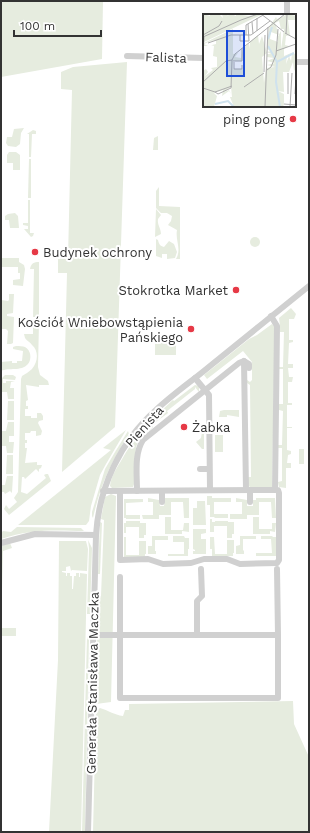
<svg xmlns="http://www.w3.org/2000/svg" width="310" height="833" font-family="'Work Sans',sans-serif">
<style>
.green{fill:#e6ecdf}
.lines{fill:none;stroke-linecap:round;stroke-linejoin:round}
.minor{stroke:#d0d0d0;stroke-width:6}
.poi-dot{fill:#e63946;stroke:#fff;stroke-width:1.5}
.labels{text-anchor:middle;stroke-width:4;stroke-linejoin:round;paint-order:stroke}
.street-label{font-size:13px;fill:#333;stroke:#fff}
.poi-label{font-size:13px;fill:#333;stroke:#fff;text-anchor:end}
.inset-river{fill:none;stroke:#cfe2ee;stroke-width:2}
.inset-road{fill:none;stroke:#adadad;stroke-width:1}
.view{fill:#1d4ed8;fill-opacity:0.15;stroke:#1d4ed8;stroke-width:2}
.inset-edge{fill:none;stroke:#333;stroke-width:2}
</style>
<rect width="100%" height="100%" fill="#fff"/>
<!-- green -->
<g class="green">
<path d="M5,1H103L102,59L1,77V3Z"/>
<path d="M127,62L115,427L62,472L67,273H58V259L68,258L72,90L61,89V72L73,67Z"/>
<path d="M24,128L21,133L20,144L16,147L8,146L6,143L7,137H12L14,129Z"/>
<path d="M33,130L36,131V134H32L31,157H29V134H27Z"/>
<path d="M158,136V150H153L154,138Z"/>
<path d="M9,152H16L20,155V170H13V163H7V155Z"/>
<path d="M29,159H31V198H28Z"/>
<path d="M159,187V206L180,207V259H176C182,249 175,240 177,230L168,225L171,221L172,216L167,213H161L156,208V191Z"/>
<path d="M28,200H30V233H34L33,236L31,237L24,229H28V226L23,225V223H28Z"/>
<path d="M156,209L161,215L158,219C157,225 161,228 161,234L155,237Z"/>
<path d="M15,213L18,216L19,228H10L9,220H5V216L8,214Z"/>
<circle cx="255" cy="242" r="5"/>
<path d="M156,239L158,240C159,244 160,246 164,247L169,241L174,244L177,252L175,258L167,259V254H162V258L156,256Z"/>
<path d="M1,258H19V262L24,265L25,269L23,286L13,285V280L20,279V273H18V267H1Z"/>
<path d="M39,262V317H33L34,269H30C31,263 34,262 39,262Z"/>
<path d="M9,294H14L13,313L7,314V316L14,317L13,343L11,344H7L8,331L6,329H2L1,330V300L8,301L9,300Z"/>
<path d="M291,308L296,314L294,319H289V340H293V342L289,343L288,364H293V368H288L289,377H293L292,382H288V403H292V405H287V427H292V428H287V450L291,451V454L288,455L287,463H291V468H286V488L279,487L278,482L282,481V448H278V445H282L283,411L279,410V404H283V369H279V367H283L284,332H280V326L279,318Z"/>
<path d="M33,322H39L38,367L40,375L48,381L49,385H39V387L26,385L28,400L26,401V406H28V409H25V416H31V418H37V413H41L43,416V420L39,421L38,423L42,431L41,435L36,436V431H31L30,433H25V440H27V443H25V448H27L25,463L37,462V465H42L41,468L39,469V472L36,469L25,479L24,477H22L21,492L27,494L46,478L44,475L46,474H48L51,481L9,515L4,509L6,505L9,509L17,502L14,498L18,492L21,379L22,376C25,374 29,372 32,369C38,362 39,351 32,345C30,342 27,341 25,338L24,334H33Z"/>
<path d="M272,324L275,327L272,487L251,488L248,485V477H251L250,385L247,383V380L250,382L252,380V362L243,351L207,379L204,375L249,339L257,335Z"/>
<path d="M155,342L176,343V355H155Z"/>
<path d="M16,346C19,346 23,346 25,347C31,350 32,359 28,364C21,372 9,367 1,371V361V362L12,361V363H17V361H22L23,351L13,349V347Z"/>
<path d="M5,375H13L16,377L15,380L3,379V383H6V381H15L11,382L10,388H14V399H8L7,392H1L2,378Z"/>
<path d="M195,385L199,386V392L195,387V389L167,411L168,413L152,425L153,427L149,431L147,430L139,440L136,447L134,484L133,487L112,488L110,486C111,477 116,469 121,461C135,435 152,419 173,400L174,401Z"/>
<path d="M8,401H14V420H7Z"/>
<path d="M224,410H239V417L227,415V417H219L220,411Z"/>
<path d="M8,422H14V436H9V442H14L13,453H7L6,446H1V431H6Z"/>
<path d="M126,430L106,464L100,475L91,506L89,521L86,525H18L111,450L103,448Z"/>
<path d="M128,431L129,434C111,462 100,486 93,518L92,516V512L105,469L115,452Z"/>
<path d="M202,432H204V449H202L196,442L201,438Z"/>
<rect x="215" y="435" width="8" height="17"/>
<rect x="299" y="449" width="5" height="15"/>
<path d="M7,455H13V474H6Z"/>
<path d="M7,476H13L12,492V493L10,491L5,494L4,492H1V485H5Z"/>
<path d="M111,494L116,496L111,702L96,704L98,596H101L104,520L101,519L105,497Z"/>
<path d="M212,496V498H231V502H214V514H228V518H215L214,517H210V505H207V496Z"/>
<path d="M148,498L159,500L160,506H164L165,498H189V518H184L183,502H171V515H159V519H143L142,515H153V502H148Z"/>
<path d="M236,498L247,500V506H253V500H256V498H275L276,518H272L271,502H259V515H247V519H230V514H242V502H236Z"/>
<path d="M124,499H143V502L126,503V515H140V519H126V518H124Z"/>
<path d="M197,501H205L206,525H193V508H197Z"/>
<path d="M165,517H171V530H183L184,523H189V532L182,531V534H165Z"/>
<path d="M253,517H259V529H272V523H276L275,532L270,531V534H253Z"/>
<path d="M210,519H212V522H215V521H228V522H234V534H232V538H227V526H214V532H210Z"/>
<path d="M126,521H140V523H146V535H144V538H139V527H126V533H124V523H126Z"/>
<path d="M100,522L102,523L100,574H98Z"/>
<path d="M17,527L81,528L84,531C54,530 30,529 1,539V533L3,531L11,532Z"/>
<path d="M193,529H206V533L201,534V539H206V554H193V551H195V550L193,549Z"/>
<path d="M152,536H168V540H155V551H156V554H148V546H152Z"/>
<path d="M173,536H184L185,538H189V549H188V556H168V554H184V542H173Z"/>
<path d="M240,536H256V539H243V550L244,551V554H236V546L240,545Z"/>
<path d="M261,536H272L273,537H276V556H256V553H272L271,539H261Z"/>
<path d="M124,537H126V555H139V541H146V554H145V557H124Z"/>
<path d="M210,537H214L215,554H227V540H234V553H233V556H212V549H210Z"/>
<path d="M88,540L92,548L90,614H87L89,548Z"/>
<path d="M59,541H86L88,549L87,571L72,570L71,571L70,566L66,567V571H62V572L66,573V576H67V573H70V576H72V589H73L74,576H76V573H79V577H80V573L87,574L81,832H49L58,660Z"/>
<path d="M10,543L12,548L3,551L1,628H16V636H1V792V546Z"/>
<path d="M87,637H89L85,832H82Z"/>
<path d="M293,701L294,724L309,757V832H93L96,711L100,708C108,710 114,715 123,716L125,710H129V704Z"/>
</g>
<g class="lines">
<!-- minor -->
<g class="minor">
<path d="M287,15V1"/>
<path d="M127,56L204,58"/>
<path d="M295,62H309"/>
<path d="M244,361L249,364V368"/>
<path d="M195,378L209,395L210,490"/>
<path d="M200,469H209"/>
<path d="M103,491L275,490"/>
<path d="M120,491V560L148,559L163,564L191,563L204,559H227L240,564L277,563L279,560V493L278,490H275L277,326L271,316"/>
<path d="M137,491C137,474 134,454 143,440L239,363L244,361L246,490"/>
<path d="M162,491V502"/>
<path d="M250,502V490"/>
<path d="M1,543L35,534L96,535"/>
<path d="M120,577V698H278V635"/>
<path d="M93,635H278L277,569"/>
<path d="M197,635V601L202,596L201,569"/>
<path d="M88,832L96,535C99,487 120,442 156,410C173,394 192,381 210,366C243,339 276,313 309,286"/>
</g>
</g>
<!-- markers -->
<g class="poi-dot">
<circle cx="293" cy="119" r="4"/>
<circle cx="35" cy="252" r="4"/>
<circle cx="236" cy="290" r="4"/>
<circle cx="191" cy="329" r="4"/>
<circle cx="184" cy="427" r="4"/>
</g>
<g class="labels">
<!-- street labels -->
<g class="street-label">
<text transform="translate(166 57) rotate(2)" y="5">Falista</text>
<text transform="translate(144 426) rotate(-48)" y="5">Pienista</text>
<text transform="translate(92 683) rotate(-89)" y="5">Generała Stanisława Maczka</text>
</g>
<!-- poi labels -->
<g class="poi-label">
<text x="285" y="124">ping pong</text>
<text x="43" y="257" text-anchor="start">Budynek ochrony</text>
<text x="228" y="295">Stokrotka Market</text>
<text x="183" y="327">Kościół Wniebowstąpienia<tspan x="183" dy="15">Pańskiego</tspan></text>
<text x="192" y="432" text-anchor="start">Żabka</text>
</g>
</g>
<!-- overview -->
<g transform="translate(203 14)">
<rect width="93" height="93" fill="#fff"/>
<path d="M0,0L7,2V0H16L17,5L16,0L20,4L19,0H27L22,3L28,0L33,2V0L46,2L60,0L1,28ZM85,0L93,2L92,6H85L87,21L83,22L82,31L86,32L81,35V42L93,37L84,42L83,50L86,42L88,47L89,40H92L93,54L91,57L90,48L86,58H80L81,78L75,77L81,80V91L79,93H31L27,83H29L28,73L21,78L26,76L28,80L26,77L19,82L20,76L11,79L14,82L11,93H0L1,29L30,15V40L35,39L32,43L38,44L40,34V41L39,47H30V55H40L41,58V34L46,29L47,35V28L55,21L56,30L59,22L64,39L59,43L61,69L63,54L72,53L64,51L72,49L64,47L71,44L64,43V40H68L64,38L68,37L64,35L66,13L73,3L74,5ZM76,7L78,15H81L78,35V17L74,24L75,28L67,25L68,18L76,21L72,9ZM17,23L8,27L13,26V30H9L13,31H8L11,32L10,42L14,43V53L8,54L10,56L2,62L5,58L3,55L0,57L1,32H5L1,30Z" fill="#e6ecdf" fill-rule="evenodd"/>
<path class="inset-river" d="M65,25L69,13M65,32L74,48L91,39M74,48L73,68L77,93M12,90L25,87L31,93"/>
<path class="inset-road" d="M58,0L70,9M54,4V17M38,6L55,0M49,8L50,20M70,9L81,18M82,19L93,25M83,20L84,0M0,21L16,12L19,7M37,21V27H46L45,10M43,21V11L62,0M0,23L38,6M5,29L28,21H48L67,7M73,37L93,30M0,42L1,23M30,47H39V34M31,48V55H39V51M64,56L68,53L73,41L75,15M61,58L62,21M0,68L23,47L29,46M41,73L61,59M0,74L12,78L29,72M12,78L15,80L28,74L29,46L32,40L82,0M85,80V59M92,80L93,63M81,90L93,91M62,93L65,13M87,93L89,59"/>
<path class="view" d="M24,17H41V62H24Z"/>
<rect width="93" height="93" class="inset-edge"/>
</g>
<!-- border -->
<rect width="310" height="833" fill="none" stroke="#333333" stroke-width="4"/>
<!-- scale -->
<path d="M14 30v6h87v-6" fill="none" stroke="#333333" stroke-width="2"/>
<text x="20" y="30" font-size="12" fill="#333333" stroke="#ffffff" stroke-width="3" paint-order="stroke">100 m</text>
</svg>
